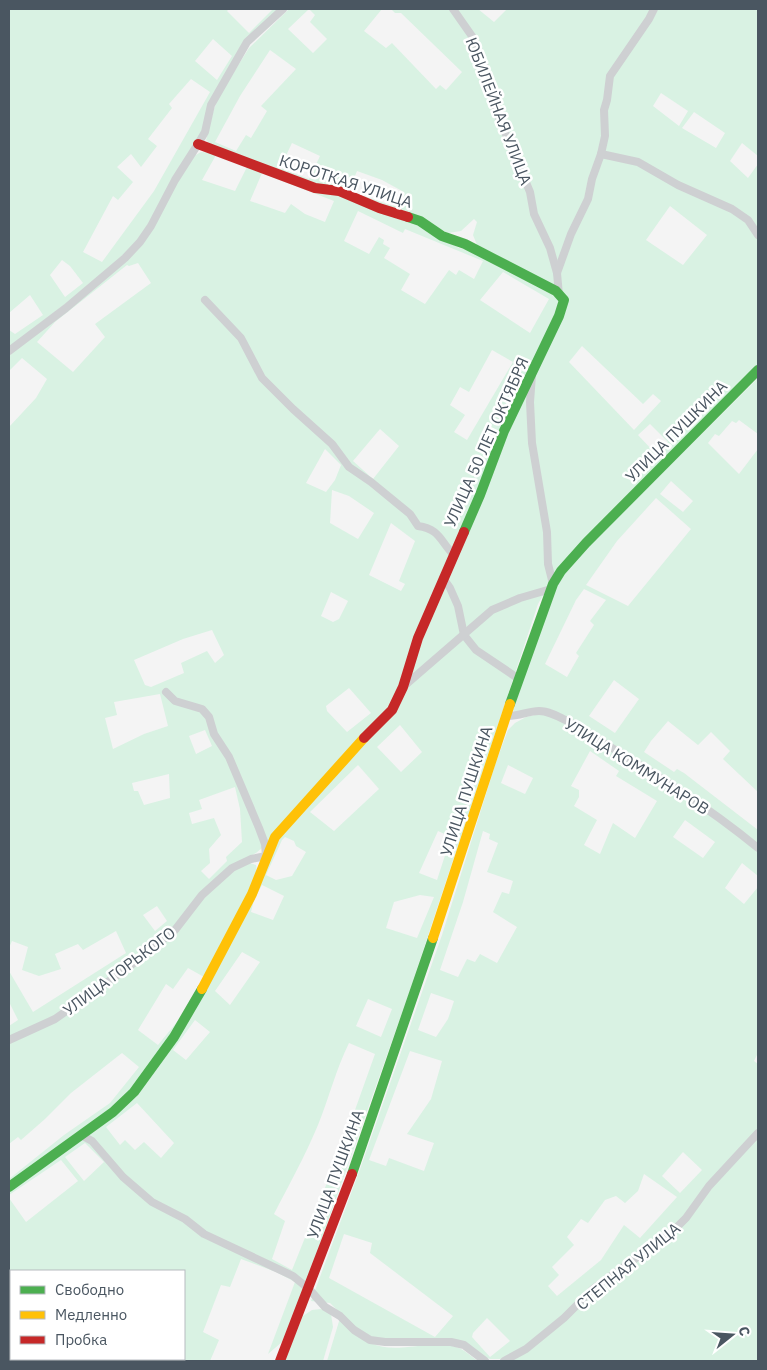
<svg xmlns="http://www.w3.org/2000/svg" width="767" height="1370" font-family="'IBM Plex Sans',sans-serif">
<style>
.green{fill:#d9f2e3;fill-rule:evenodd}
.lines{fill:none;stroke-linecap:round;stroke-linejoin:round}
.street{stroke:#ced0d2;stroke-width:8}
.fast{stroke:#4caf50;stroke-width:10}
.slow{stroke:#ffc107;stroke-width:10}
.jam{stroke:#c62828;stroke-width:10}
.labels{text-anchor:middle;stroke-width:5;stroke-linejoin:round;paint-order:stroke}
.street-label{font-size:16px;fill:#4a5661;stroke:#fff}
</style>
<rect width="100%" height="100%" fill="#f4f4f4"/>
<!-- green -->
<g class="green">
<path d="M9,9H229L227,11L249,33L273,9H281L246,41L230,69L203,132L137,243L77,295L9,347V330L15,334L43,315L30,295L9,313ZM213,39L232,56L217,80L195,61ZM191,79L210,92L154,191L102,262L83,252L113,196L118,200L133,182L117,167L131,154L141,167L157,146L148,139L172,108L169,104ZM62,260L70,266L83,283L65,297L50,275Z"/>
<path d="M289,9H382L364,31L386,48L392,43L436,89L440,85L446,90L462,72L401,13H395L391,9H478L494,22L507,9H758V156L742,143L730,161L748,178L758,164V364L603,519L559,568L538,604L408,996L306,1283L292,1274L243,1249L204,1232L183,1217L151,1200L124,1176L93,1140L85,1135L132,1097L163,1058L198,1002L241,919L271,851L282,835L331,779L394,711L402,694L397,690L389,710L351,749L269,842L256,853L229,868L212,883L182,918L169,931L124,969L54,1017L9,1038V1026L18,1020L9,1002V971L33,1012L126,953L116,931L83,950L78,944L55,954L61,969L39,976L22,970L28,947L12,941L9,948V427L36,398L47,379L22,358L9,371V356L26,340L86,295L141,246L154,225L178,178L194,156L201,152L215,153L316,191L338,194L367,207L414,222L459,248L476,252L552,292L555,286L477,245L473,235L477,222L474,219L461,231L448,233L421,219L379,206L340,190L313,185L211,145L206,140L214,109L220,94L249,48ZM309,9L315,15L310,22L327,39L313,53L288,29ZM270,50L296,69L261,106L267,111L251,138L246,135L236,151L215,142L240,96ZM661,93L688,111L679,126L653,106ZM694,112L725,133L716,148L682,128ZM292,143L320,156L309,179L280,168ZM216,155L247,167L235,191L202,180ZM357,171L382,180L402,191L393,206L349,191ZM262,173L334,201L325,222L305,214L291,204L285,213L250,201ZM670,206L707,235L683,265L646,240ZM358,211L403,233L405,229L483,261L474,279L459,270L456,275L449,270L425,304L401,290L410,274L384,258L390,248L383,244L384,240L379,237L369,254L344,241ZM138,263L151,283L95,324L105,337L73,372L37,342L55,322L127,265L129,266ZM503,272L549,299L530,333L480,300ZM203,296L242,338L263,377L294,408L324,433L335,444L350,466L373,482L412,514L418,522L422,525L421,528L418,526L409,515L371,483L348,467L332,445L293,411L261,379L242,343L226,324L216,317L202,299ZM582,346L643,404L653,394L661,401L634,430L569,362ZM492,350L513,362L467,440L454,432L465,415L450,405L460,387L469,392ZM650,424L668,442L656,454L638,435ZM380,429L399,446L373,479L353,461ZM325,449L341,465L335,480L326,492L306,483ZM332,490L349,496L374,513L358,539L330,523ZM391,523L415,541L399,581L405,584L401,591L369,575ZM331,592L348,601L339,619L333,622L321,616ZM212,630L224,655L215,663L207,651L181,663L184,673L151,687L145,685L134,660L183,639ZM349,688L371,713L347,732L327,711L326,706ZM160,694L168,726L144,734L113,749L105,718L117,715L114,702ZM400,725L422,752L401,772L377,747ZM205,730L212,746L196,754L189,736ZM358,765L379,789L334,831L310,812ZM169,774L170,798L144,805L138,791H134L132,783ZM235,787L240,809L242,842L226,857L227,861L209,879L201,871L210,863L209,849L221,835L214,818L192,824L189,813L202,809L199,800ZM438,831L451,837L437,880L419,873ZM285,837L294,841L296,846L306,852L292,876L276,880L266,875L282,840ZM262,885L284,896L273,920L251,912L254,900ZM420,895L434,897L417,938L386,928L394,902ZM157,906L167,921L155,931L143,915ZM242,952L260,962L230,1005L215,991ZM368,999L392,1009L381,1037L356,1026ZM195,1020L210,1032L186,1060L173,1050ZM349,1043L375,1054L345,1138L292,1270L272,1259L285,1221L274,1214C289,1185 305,1156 318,1125C329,1098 336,1069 349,1043ZM137,1103L174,1143L161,1158L144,1142L135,1150L125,1140L120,1145L106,1127Z"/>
<path d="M758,378V434L739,420L736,423L732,421L719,436L715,434L708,443L739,474L758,449V792L723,759L730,751L711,732L698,745L668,721L651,741L644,752L674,772L677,769L684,773L758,830V845L557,713H516L513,710L554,592L563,575L590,545ZM671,481L693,501L683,512L660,494ZM656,498L691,529L628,606L586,585L617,541ZM584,589L606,600L590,621L594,625L576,653L579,656L567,677L545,664L576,600ZM614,680L639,699L615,733L589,716Z"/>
<path d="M539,714L552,716C623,757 695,798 758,851V876L742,863L725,888L744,904L758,887V1053L754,1061L758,1064V1128L703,1190L681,1220L524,1348L500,1359H490L479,1355L463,1342L396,1340L371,1338L355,1328L330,1303L311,1301L359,1172L442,935L496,762L508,730L515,723L526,717ZM590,751L619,771L616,776L657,801L635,838L613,823L600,854L584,845L597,820L574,806L579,797V790L571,786ZM508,765L533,778L525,794L501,783ZM685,820L715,842L703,858L673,837ZM483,831L490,834L489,839L498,843L487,872L513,881L509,894L502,892L493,912L517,927L497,963L480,954L475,962L467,959L458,977L440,970L463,902ZM431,993L454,1001L448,1019L436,1037L418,1030ZM410,1051L442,1061L431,1099L407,1134L434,1143L424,1171L389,1158L386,1166L369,1160ZM683,1152L702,1170L680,1193L662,1176ZM644,1174L677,1197L640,1238L624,1225L601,1260L557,1296L548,1286L559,1275L552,1267L574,1245L567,1237L581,1219L588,1223L605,1200L616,1196L625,1203L638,1191ZM344,1234L372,1243L370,1253L453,1316L435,1337L329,1278ZM487,1318L510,1341L490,1357L472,1337L473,1333Z"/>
<path d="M250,863L256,865C260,879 238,914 231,927C203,982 177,1040 135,1087C102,1123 49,1155 9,1184V1179L64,1135L110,1103L139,1067L122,1053L71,1093L45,1119L21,1140L18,1137L9,1144V1042L56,1020L130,969L174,932L210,891L233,871ZM188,968L204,977L181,1017L158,1045L138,1030L166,984L173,989Z"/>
<path d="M758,1135V1361H511L605,1283L677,1233L714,1185Z"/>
<path d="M82,1138L91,1142L152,1203L293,1278L305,1288L282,1342L268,1354L295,1282L276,1272L241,1259L230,1287L221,1285L203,1332L219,1340L210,1361H83L85,1359H184V1271H11V1352L9,1354V1198L26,1222L78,1181L61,1160L9,1195V1190ZM85,1143L104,1162L84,1181L65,1157Z"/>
<path d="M321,1309L331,1314L333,1327L323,1361H284L303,1316L312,1310Z"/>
<path d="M340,1318C350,1326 360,1338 371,1343C398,1356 431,1337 459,1348C466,1351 472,1357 478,1361H327Z"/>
</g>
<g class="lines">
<!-- street -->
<g class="street">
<path d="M453,9L474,39L485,67L494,106L530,192L534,214L550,248L557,273"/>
<path d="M601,154L638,162L678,185L732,209L748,220L758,235"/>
<path d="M559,295L557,273L571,234L588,199L592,179L601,154L605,136L604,110L607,100L610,76L649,19L654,9"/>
<path d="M205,300L241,338L262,378L293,409L332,444L349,467L371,482L410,514L418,526C440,529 440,541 453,554"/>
<path d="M9,351L66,308L125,258L140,242L151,226L175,180L198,144L205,132L211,105L247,42L283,9"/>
<path d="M532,375L530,402L532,443L547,532L548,564L553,584"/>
<path d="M443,578L450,588L458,606L464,635L476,650L519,679"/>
<path d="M403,687L492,610L520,598L551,589"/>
<path d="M506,716C518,717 528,711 539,711C550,711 561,718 571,723C635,762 700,800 758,848"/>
<path d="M9,1040L55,1019L126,969L175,930L202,895L232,868L251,859L266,856L265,844L259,828L229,757L214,734L209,717L202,709L175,701L166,692"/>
<path d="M81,1135L92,1141L123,1177L152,1202L185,1219L204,1234L293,1276L309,1289L325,1307L340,1316L354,1330L370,1340L385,1342H451L464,1345L485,1361"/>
<path d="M504,1361L526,1349L564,1318L593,1289L671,1233L686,1218L709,1186L758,1133"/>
</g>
<!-- fast -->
<g class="fast">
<path d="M408,217L420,221L442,236L465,244L556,291L564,300L559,316L504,431L480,495L464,532"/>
<path d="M510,704L553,584L561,571L586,543L758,370"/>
<path d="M352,1174L433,938"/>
<path d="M9,1187L113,1112L134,1092L174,1037L202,989"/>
</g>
<!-- slow -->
<g class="slow">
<path d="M433,938L510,704"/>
<path d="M202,989L252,894L275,837L364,738"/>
</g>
<!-- jam -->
<g class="jam">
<path d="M198,144L315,188L339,191L379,208L408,217"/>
<path d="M364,738L392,710L403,687L418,638L464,532"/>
<path d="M280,1361L352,1174"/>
</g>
</g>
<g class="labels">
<!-- street labels -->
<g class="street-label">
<text transform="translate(499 111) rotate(69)" y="6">ЮБИЛЕЙНАЯ УЛИЦА</text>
<text transform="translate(346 181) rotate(18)" y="6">КОРОТКАЯ УЛИЦА</text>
<text transform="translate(676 431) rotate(-45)" y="6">УЛИЦА ПУШКИНА</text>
<text transform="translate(486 442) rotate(-66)" y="6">УЛИЦА 50 ЛЕТ ОКТЯБРЯ</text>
<text transform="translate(637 766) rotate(32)" y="6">УЛИЦА КОММУНАРОВ</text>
<text transform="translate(466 791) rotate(-72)" y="6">УЛИЦА ПУШКИНА</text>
<text transform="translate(119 971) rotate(-37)" y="6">УЛИЦА ГОРЬКОГО</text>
<text transform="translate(335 1174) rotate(-70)" y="6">УЛИЦА ПУШКИНА</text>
<text transform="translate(628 1266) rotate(-39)" y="6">СТЕПНАЯ УЛИЦА</text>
</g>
</g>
<!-- border -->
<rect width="767" height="1370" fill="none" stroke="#4a5661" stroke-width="20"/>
<!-- legend -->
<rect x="10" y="1270" width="175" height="90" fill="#ffffff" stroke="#b7bbc0"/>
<rect x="20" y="1286" width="25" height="8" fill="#4caf50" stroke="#b7bbc0"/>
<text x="55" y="1295" font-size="15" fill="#4a5661">Свободно</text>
<rect x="20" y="1311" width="25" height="8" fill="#ffc107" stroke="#b7bbc0"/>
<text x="55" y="1320" font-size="15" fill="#4a5661">Медленно</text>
<rect x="20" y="1336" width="25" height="8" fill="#c62828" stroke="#b7bbc0"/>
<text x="55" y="1345" font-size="15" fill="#4a5661">Пробка</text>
<!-- north arrow -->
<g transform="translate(732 1335) rotate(73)" stroke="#ffffff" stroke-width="4" paint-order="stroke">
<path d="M0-4L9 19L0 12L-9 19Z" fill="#4a5661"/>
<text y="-8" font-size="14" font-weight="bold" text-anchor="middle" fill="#4a5661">С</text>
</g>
</svg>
